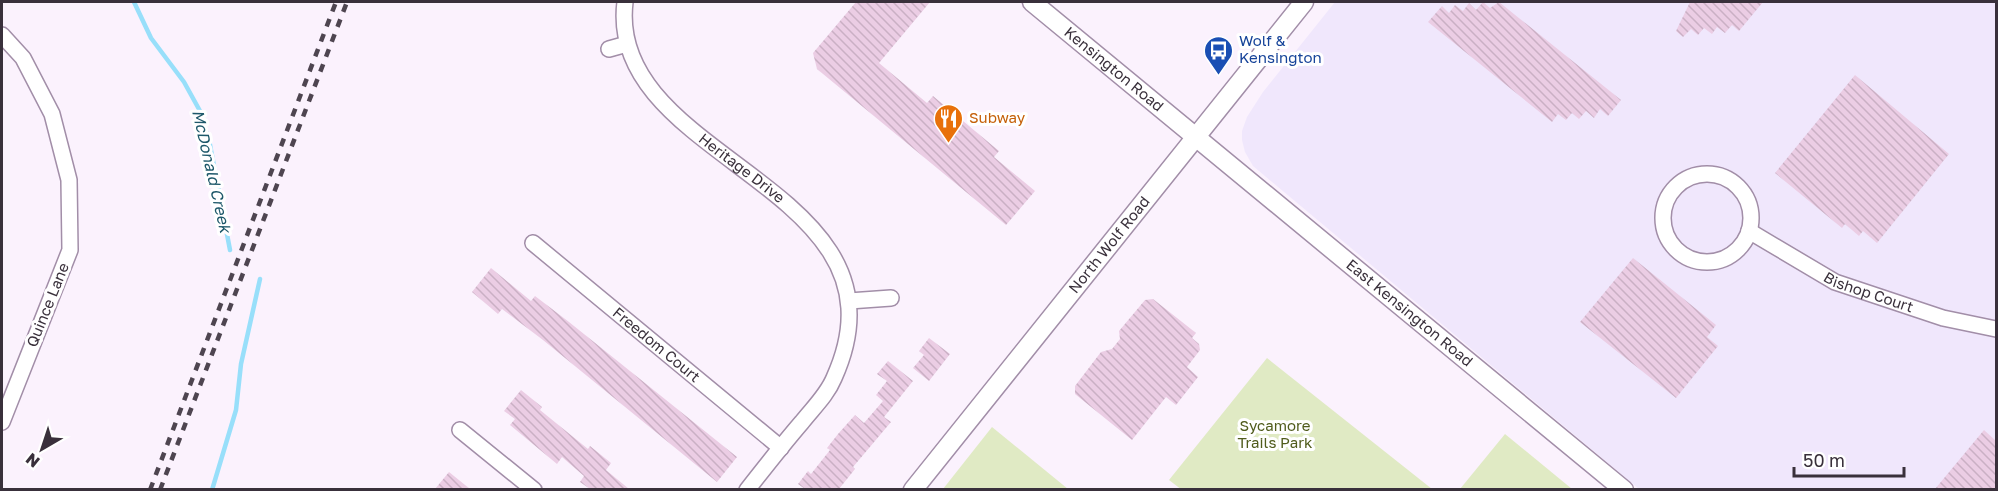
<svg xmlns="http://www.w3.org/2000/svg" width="1998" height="491" font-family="'Golos Text',sans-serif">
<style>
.commercial{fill:#f0e7fc}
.green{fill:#e0eac4}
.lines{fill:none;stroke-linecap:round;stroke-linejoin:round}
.stream{stroke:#98dffa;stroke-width:4.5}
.building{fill:url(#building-back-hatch)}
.minor-casing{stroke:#a28ea8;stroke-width:18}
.major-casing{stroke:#a28ea8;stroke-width:21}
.minor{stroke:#fff;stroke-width:15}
.major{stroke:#fff;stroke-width:18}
.rail{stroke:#4e4550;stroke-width:4.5;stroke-dasharray:8 8;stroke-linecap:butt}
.labels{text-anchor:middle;stroke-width:6;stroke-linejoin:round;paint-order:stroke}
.transit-label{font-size:15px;fill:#164399;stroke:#fff;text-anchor:start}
.street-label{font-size:15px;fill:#39303b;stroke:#fff}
.food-label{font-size:15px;fill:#c56008;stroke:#fff;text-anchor:start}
.park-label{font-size:15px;fill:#505c1c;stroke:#fff}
.water-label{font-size:16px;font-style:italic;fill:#1e586a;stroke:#fff}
</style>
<defs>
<pattern id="building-back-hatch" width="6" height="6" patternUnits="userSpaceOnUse" patternTransform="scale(1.5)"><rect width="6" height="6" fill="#ebcde4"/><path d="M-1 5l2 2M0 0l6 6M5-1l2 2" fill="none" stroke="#cab0c4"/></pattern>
</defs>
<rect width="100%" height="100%" fill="#fbf2fd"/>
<!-- commercial -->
<path class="commercial" d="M1335,2H1996V489H1639L1253,166L1245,152L1242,140V131L1247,117L1263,92Z"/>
<!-- green -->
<g class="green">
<path d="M1267,358L1432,489L1182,490L1169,480Z"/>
<path d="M992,427L1068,489H943Z"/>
<path d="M1505,434L1572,489H1460Z"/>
</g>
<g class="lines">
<!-- stream -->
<g class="stream">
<path d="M134,2L151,38L184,82L200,111L210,145L230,250"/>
<path d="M212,490L236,410L241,364L260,279"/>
</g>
</g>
<!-- building -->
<g class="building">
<path d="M856,2H930L879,63L927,103L933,96L999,151L994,157L1035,191L1006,225L817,69L813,53Z"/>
<path d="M1483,2L1490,8L1499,2L1621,100L1608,116L1600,109L1594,118L1586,111L1579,119L1572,113L1566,120L1558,114L1552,122L1428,22L1442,6L1449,13L1455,5L1463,11L1469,3L1476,10Z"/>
<path d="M1690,2H1763L1739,31L1732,25L1725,33L1717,27L1712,34L1704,28L1698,35L1691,29L1683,37L1676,31Z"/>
<path d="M1855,75L1949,154L1877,243L1863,231L1859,236L1845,224L1842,228L1775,173Z"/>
<path d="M1633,258L1716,325L1707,337L1718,346L1676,398L1580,322Z"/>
<path d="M491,268L531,301L535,296L569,322L737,457L717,482L543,340L502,309L498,314L472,292Z"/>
<path d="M1153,299L1196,333L1192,338L1199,344L1200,350L1187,367L1198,377L1176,405L1166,397L1132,440L1075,394V386L1101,352L1112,349L1120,339L1119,331L1145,300Z"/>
<path d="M929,338L950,354L929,381L913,368L924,355L919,351Z"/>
<path d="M888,361L913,381L884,417L891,422L853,467L855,469L839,489H805L798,484L808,471L811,474L830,450L827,448L838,434L855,415L864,423L883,401L876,395L887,381L877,374Z"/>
<path d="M521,390L542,407L540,410L588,449L590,446L611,463L606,470L629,489H590L580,482L584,476L562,457L557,464L510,425L515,419L504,411Z"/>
<path d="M1984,430L1996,441V489H1935Z"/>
<path d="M449,472L470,489H435Z"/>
</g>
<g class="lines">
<defs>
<g id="minor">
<path id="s1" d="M625,2C605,162 921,186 834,378C827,395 813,408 802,422C783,444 765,467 747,490"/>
<path d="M2,35L23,58L52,114L69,180L70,250L2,422"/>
<path d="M609,49L627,44"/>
<circle cx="1707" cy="218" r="44"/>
<path id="s2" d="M1749,231L1835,282L1943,318L1996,329"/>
<path id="s3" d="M533,243L781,448"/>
<path d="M849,301L891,298"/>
<path d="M460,430L534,490"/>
</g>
<g id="major">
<path id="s4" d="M1032,2L1624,490"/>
<path id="s5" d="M913,490L1304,2"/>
</g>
</defs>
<!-- minor casing -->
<use href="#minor" class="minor-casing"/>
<!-- major casing -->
<use href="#major" class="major-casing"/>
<!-- minor -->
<use href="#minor" class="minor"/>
<!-- major -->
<use href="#major" class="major"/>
<!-- rail -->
<g class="rail">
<path d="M150,490L336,2"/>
<path d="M160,490L347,2"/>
</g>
</g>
<!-- icons -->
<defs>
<symbol id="bus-pin" viewBox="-11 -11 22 30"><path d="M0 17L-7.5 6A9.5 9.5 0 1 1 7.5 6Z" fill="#1a4fb4" stroke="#fff"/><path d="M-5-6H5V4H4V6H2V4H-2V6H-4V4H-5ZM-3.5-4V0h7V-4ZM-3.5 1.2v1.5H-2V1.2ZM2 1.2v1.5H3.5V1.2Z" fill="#fff"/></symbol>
<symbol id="restaurant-pin" viewBox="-11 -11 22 30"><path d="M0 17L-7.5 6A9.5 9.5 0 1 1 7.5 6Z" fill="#e8710a" stroke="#fff"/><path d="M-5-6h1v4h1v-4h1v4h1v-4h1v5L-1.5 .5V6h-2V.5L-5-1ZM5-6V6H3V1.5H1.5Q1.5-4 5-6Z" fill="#fff"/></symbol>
</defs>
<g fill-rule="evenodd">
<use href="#bus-pin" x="1202" y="34" width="33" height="45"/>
<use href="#restaurant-pin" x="932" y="102" width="33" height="45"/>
</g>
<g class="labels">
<!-- transit labels -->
<g class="transit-label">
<text x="1239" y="46">Wolf &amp;<tspan x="1239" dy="17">Kensington</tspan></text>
</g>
<!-- street labels -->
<g class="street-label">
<text dy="5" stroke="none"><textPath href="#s4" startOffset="106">Kensington Road</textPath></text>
<text dy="5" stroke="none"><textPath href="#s1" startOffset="214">Heritage Drive</textPath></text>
<text dy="5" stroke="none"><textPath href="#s5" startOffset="314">North Wolf Road</textPath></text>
<text dy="5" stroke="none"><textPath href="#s2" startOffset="135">Bishop Court</textPath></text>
<text transform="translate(48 305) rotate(-68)" y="5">Quince Lane</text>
<text dy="5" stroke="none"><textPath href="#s4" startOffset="489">East Kensington Road</textPath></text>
<text dy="5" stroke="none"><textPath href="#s3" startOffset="160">Freedom Court</textPath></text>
</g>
<!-- food labels -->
<g class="food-label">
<text x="969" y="123">Subway</text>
</g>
<!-- park labels -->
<g class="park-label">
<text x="1275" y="431">Sycamore<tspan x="1275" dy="17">Trails Park</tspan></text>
</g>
<!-- water labels -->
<g class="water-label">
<text transform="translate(212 171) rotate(77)" y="6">McDonald Creek</text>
</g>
</g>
<!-- border -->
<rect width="1998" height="491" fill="none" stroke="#39303b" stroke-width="6"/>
<!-- north arrow -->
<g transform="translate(42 449) rotate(219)" stroke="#ffffff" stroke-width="4.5" paint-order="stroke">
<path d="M0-4.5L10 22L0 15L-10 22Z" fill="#39303b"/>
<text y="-9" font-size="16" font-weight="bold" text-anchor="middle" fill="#39303b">N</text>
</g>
<!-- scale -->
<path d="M1794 467v9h110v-9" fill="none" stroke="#39303b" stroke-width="3"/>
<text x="1803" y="467" font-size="18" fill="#39303b" stroke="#ffffff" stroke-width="4.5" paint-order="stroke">50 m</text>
</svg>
